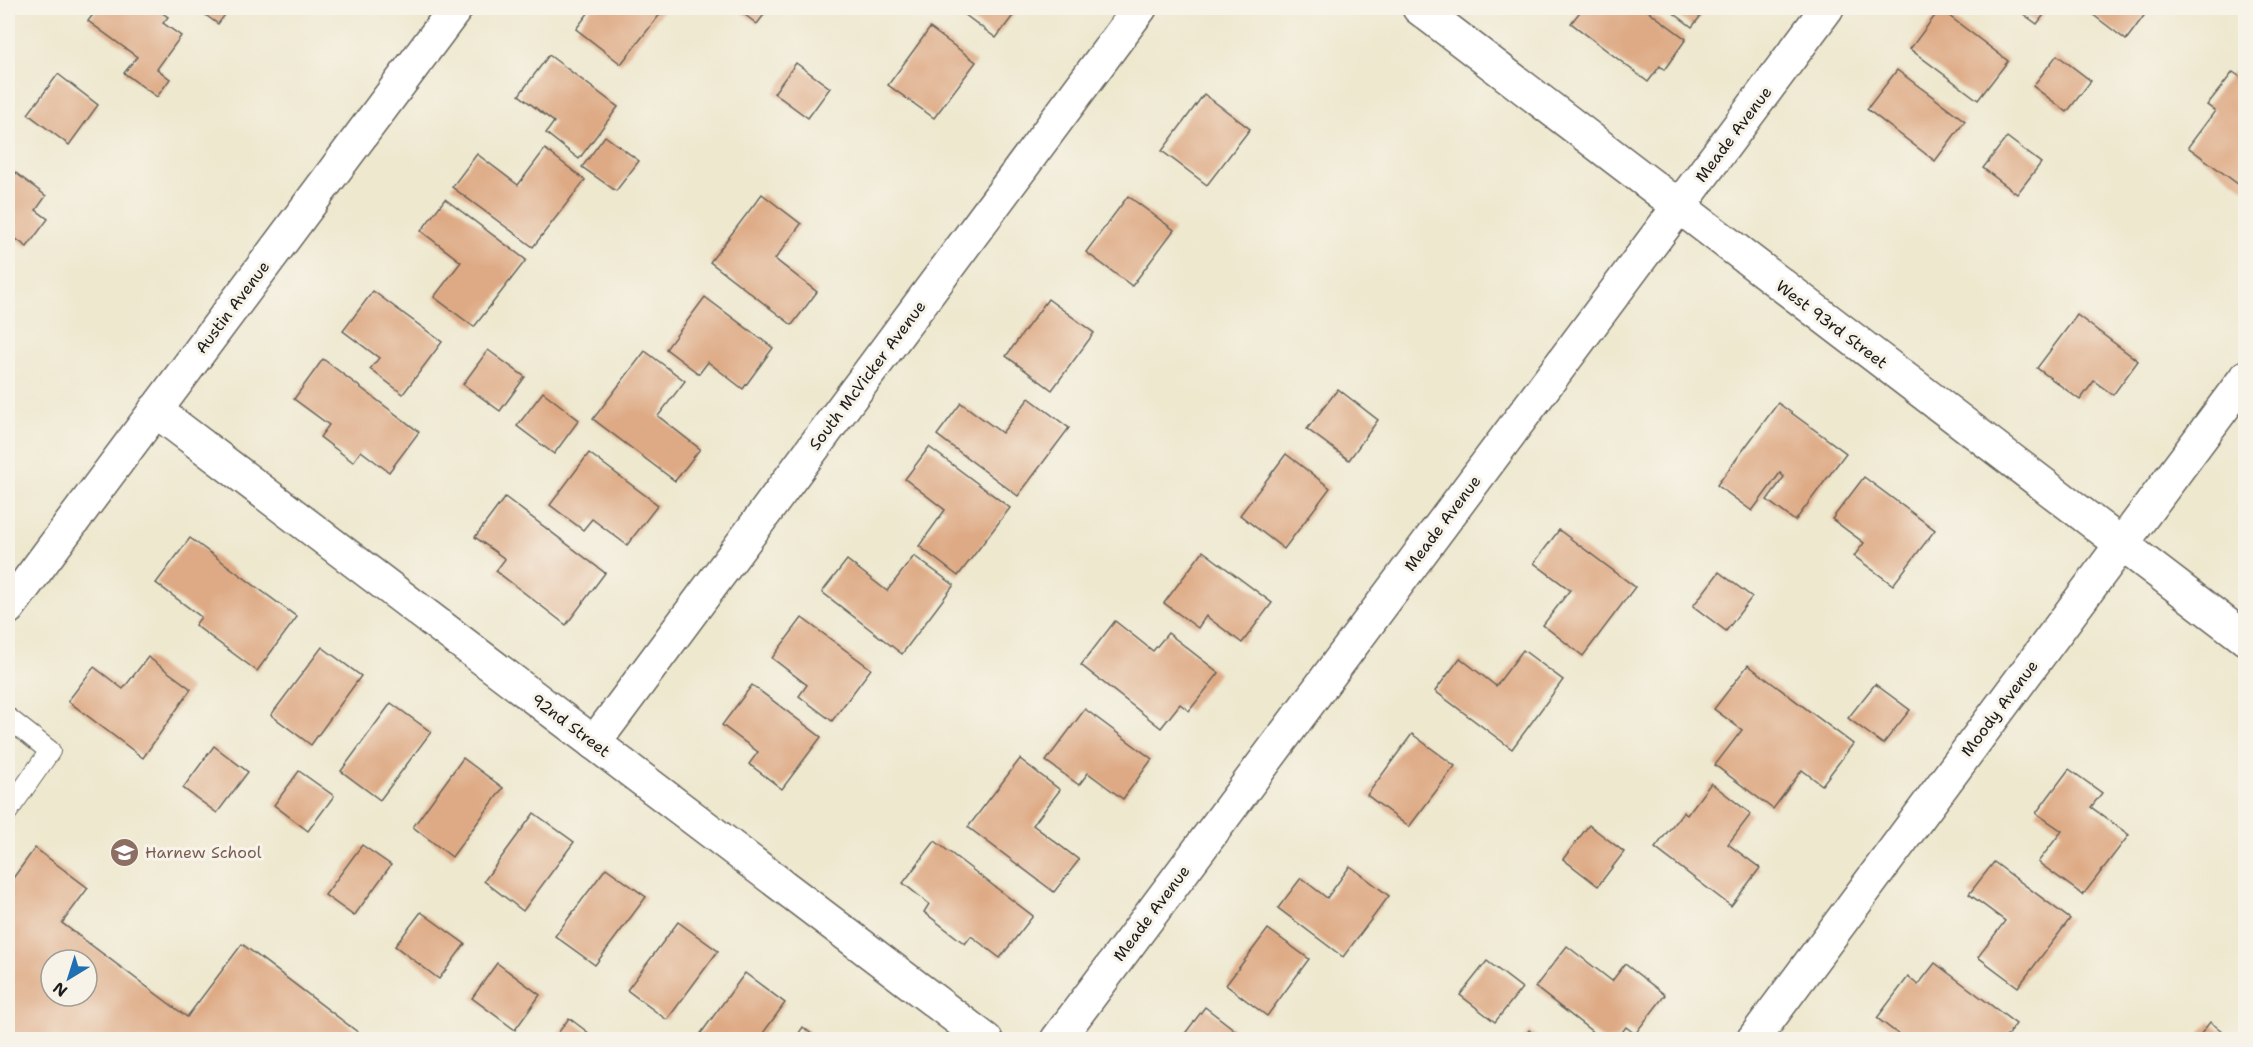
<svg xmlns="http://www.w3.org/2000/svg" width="2253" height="1047" font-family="'Shantell Sans',sans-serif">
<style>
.building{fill:#deaa85;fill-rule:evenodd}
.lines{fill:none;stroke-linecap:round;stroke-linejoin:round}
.service-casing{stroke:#66635b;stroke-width:22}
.minor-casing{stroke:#66635b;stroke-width:36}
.service{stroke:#fff;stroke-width:20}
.minor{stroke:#fff;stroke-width:33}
.labels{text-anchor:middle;stroke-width:6;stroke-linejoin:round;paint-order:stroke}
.street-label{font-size:16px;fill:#1c1c1c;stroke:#f7f3e8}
.education-label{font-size:16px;fill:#785e54;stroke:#f7f3e8;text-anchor:start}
</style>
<rect width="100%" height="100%" fill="#f7f3e8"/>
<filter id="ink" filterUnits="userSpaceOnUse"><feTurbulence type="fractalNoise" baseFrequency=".0167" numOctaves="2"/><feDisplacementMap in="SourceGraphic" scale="12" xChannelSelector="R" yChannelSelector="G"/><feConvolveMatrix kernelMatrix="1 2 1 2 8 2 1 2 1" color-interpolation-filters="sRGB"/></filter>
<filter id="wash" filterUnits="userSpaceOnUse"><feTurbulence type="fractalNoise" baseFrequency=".008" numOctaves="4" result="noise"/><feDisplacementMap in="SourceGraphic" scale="24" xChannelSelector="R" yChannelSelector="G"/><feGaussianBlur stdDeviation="1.35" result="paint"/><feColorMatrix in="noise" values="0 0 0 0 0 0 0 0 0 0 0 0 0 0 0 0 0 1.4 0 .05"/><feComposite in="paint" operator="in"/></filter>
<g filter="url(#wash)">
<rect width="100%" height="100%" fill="#eee8cf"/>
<g id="blocks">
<!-- building -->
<g class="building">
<path d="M98,8H155L168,17L163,23L181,36L157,69L170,79L157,97L124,73L137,57L88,21Z"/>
<path d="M196,8H230L218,24Z"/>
<path d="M592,8H665L621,64L576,29Z"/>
<path d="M736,8H769L757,24Z"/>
<path d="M956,8H1019L996,38Z"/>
<path d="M1583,8H1644L1686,39L1664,70L1660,66L1648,82L1571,23Z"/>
<path d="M1667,8H1707L1692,27Z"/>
<path d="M2015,8H2049L2037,24Z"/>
<path d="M2097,8H2148L2149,9L2126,40L2092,14Z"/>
<path d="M1940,9L2008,61L1978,100L1910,49Z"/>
<path d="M930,28L976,62L934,118L888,85Z"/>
<path d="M549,55L618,107L579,159L546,133L554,122L519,95Z"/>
<path d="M2057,55L2091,81L2067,112L2033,86Z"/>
<path d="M796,63L830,88L808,118L774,93Z"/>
<path d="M1897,70L1965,121L1935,161L1867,109Z"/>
<path d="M2233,72L2246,81V190L2188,147L2215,111L2207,105Z"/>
<path d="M58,74L98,105L69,145L28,114Z"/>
<path d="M1204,94L1250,129L1207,185L1162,151Z"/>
<path d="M605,136L639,161L616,191L582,167Z"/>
<path d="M2007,137L2041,163L2017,194L1983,168Z"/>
<path d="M545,149L585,180L533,247L452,187L477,154L518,185Z"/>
<path d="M8,167L46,196L36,210L48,219L27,247L8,233Z"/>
<path d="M762,194L801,224L775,259L817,292L792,325L710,262Z"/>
<path d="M1128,196L1174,230L1132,286L1086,252Z"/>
<path d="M445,199L526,260L474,327L434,297L461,262L421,231Z"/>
<path d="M373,291L442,342L403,394L370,369L379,358L343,331Z"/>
<path d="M705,297L773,348L743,389L708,362L699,374L666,349Z"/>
<path d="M1048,299L1094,333L1052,390L1006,356Z"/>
<path d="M2077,315L2138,361L2113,395L2094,381L2080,400L2037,368Z"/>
<path d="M488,350L525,377L500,411L463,384Z"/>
<path d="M645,351L685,381L658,416L700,449L675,481L593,419Z"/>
<path d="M323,359L419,432L389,472L361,451L353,462L320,437L329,425L294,399Z"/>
<path d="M1338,389L1378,420L1349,460L1307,429Z"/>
<path d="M543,392L579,420L554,454L517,426Z"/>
<path d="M1029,398L1069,428L1018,496L937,435L961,403L1002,433Z"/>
<path d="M1778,403L1846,453L1795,521L1767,500L1784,477L1780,473L1752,511L1717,485Z"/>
<path d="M929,447L1010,508L958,576L919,546L945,510L905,479Z"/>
<path d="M589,453L658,505L627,545L592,519L583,530L550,505Z"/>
<path d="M1286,454L1330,488L1284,549L1240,515Z"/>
<path d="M1864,477L1935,530L1893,585L1854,556L1864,543L1832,519Z"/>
<path d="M505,497L605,573L566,625L496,571L505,559L475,537Z"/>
<path d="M1559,530L1635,587L1583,656L1543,625L1570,590L1534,563Z"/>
<path d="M190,538L297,617L257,671L195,625L201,617L156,583Z"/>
<path d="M1203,551L1272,603L1242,643L1206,616L1198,628L1164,603Z"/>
<path d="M914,556L954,585L902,654L822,592L847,560L887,591Z"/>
<path d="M1719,572L1752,597L1726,631L1693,606Z"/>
<path d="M802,618L871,669L832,721L799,696L807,685L772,658Z"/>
<path d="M1115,621L1153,651L1168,633L1219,673L1189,711L1180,704L1161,728L1081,665Z"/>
<path d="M322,647L361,676L311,745L271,715Z"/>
<path d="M1523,650L1563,680L1512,749L1435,691L1460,658L1496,686Z"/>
<path d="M148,657L191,689L143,758L68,701L94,667L123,689Z"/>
<path d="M1748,665L1853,744L1822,785L1802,770L1773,809L1715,765L1742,730L1714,709Z"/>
<path d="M1875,684L1910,710L1883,744L1848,718Z"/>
<path d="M752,685L821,737L782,789L749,764L758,752L722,725Z"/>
<path d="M391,703L431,732L380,800L341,771Z"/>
<path d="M1085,709L1152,759L1123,799L1088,773L1079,785L1046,761Z"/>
<path d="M1412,734L1455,766L1409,827L1367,795Z"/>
<path d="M214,746L248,772L217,813L183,788Z"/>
<path d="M463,758L503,788L452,857L413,827Z"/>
<path d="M1020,759L1060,790L1033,825L1079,860L1054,892L968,827Z"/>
<path d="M2069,769L2102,793L2091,807L2129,835L2083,895L2038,862L2062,831L2036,813Z"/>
<path d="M299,771L334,796L308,831L274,805Z"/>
<path d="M1711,783L1751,814L1728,844L1760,868L1731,906L1655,848L1683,812L1687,815Z"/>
<path d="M534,813L574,842L523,911L484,881Z"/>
<path d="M1589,825L1624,852L1598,886L1563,859Z"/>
<path d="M935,841L1033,916L1000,958L971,936L965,944L924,912L929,904L903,883Z"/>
<path d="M362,845L391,865L354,916L325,895Z"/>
<path d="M35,848L88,888L62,923L187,1017L242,944L368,1040H8V885ZM51,960H87V996H51Z"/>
<path d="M1994,862L2070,919L2018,987L1978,957L2005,921L1969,894Z"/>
<path d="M1350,866L1389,896L1343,957L1278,908L1301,878L1327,898Z"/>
<path d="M606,868L646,897L595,965L555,936Z"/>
<path d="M421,912L465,944L439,979L395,946Z"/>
<path d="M678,922L718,951L667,1020L627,990Z"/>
<path d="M1268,929L1309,959L1267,1016L1226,985Z"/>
<path d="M1567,946L1612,981L1625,964L1665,995L1635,1034L1626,1027L1616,1040H1603L1535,987Z"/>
<path d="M1487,961L1522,988L1495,1022L1460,995Z"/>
<path d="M497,963L540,995L515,1030L472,998Z"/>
<path d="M1935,963L2016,1024L2004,1040H1906L1877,1018L1908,977L1918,985Z"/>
<path d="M745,973L785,1003L758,1040H696Z"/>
<path d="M1205,1007L1248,1040H1180Z"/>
<path d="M569,1018L598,1040H553Z"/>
<path d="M2210,1022L2234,1040H2196Z"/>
<path d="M803,1027L819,1040H794Z"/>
<path d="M1529,1030L1541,1040H1522Z"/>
</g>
</g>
</g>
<g filter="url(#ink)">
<use href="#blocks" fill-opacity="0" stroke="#66635b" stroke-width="1.5"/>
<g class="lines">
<defs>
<path id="service" d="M8,718L50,751L8,811"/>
<g id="minor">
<path d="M1419,8L2246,639"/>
<path d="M155,410L986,1040"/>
<path d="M8,608L456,8"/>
<path d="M594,743L1140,8"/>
<path d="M1057,1040L1827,8"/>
<path d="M1753,1040L2246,377"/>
</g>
</defs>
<!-- service casing -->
<use href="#service" class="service-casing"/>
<!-- minor casing -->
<use href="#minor" class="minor-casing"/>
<!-- service -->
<use href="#service" class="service"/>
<!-- minor -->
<use href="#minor" class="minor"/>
</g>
</g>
<!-- icons -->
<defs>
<symbol id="school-disc" viewBox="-11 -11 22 22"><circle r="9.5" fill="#8d6e63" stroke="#f7f3e8"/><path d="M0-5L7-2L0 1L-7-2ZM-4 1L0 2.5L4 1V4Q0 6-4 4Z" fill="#fff"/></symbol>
</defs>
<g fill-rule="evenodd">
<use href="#school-disc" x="108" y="836" width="33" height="33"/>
</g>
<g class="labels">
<!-- street labels -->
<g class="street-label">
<text transform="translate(1733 134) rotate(-53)" y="6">Meade Avenue</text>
<text transform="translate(232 307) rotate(-53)" y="6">Austin Avenue</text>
<text transform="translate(1832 324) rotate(37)" y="6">West 93rd Street</text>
<text transform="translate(867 375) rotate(-53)" y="6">South McVicker Avenue</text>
<text transform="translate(1442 523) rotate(-53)" y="6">Meade Avenue</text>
<text transform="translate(1999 708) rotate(-53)" y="6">Moody Avenue</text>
<text transform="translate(571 725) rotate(37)" y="6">92nd Street</text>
<text transform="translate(1151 913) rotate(-53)" y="6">Meade Avenue</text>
</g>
<!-- education labels -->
<g class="education-label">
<text x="145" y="858">Harnew School</text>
</g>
</g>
<!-- margin -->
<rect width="2253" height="1047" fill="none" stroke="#f7f3e8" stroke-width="30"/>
<!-- north arrow -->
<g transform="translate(69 978) rotate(218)"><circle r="28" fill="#f7f3e8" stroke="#9f9d96" stroke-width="1.5"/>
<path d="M0-4.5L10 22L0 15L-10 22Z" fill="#1f6fb2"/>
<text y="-9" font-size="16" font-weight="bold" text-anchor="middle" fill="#1c1c1c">N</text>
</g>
</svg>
